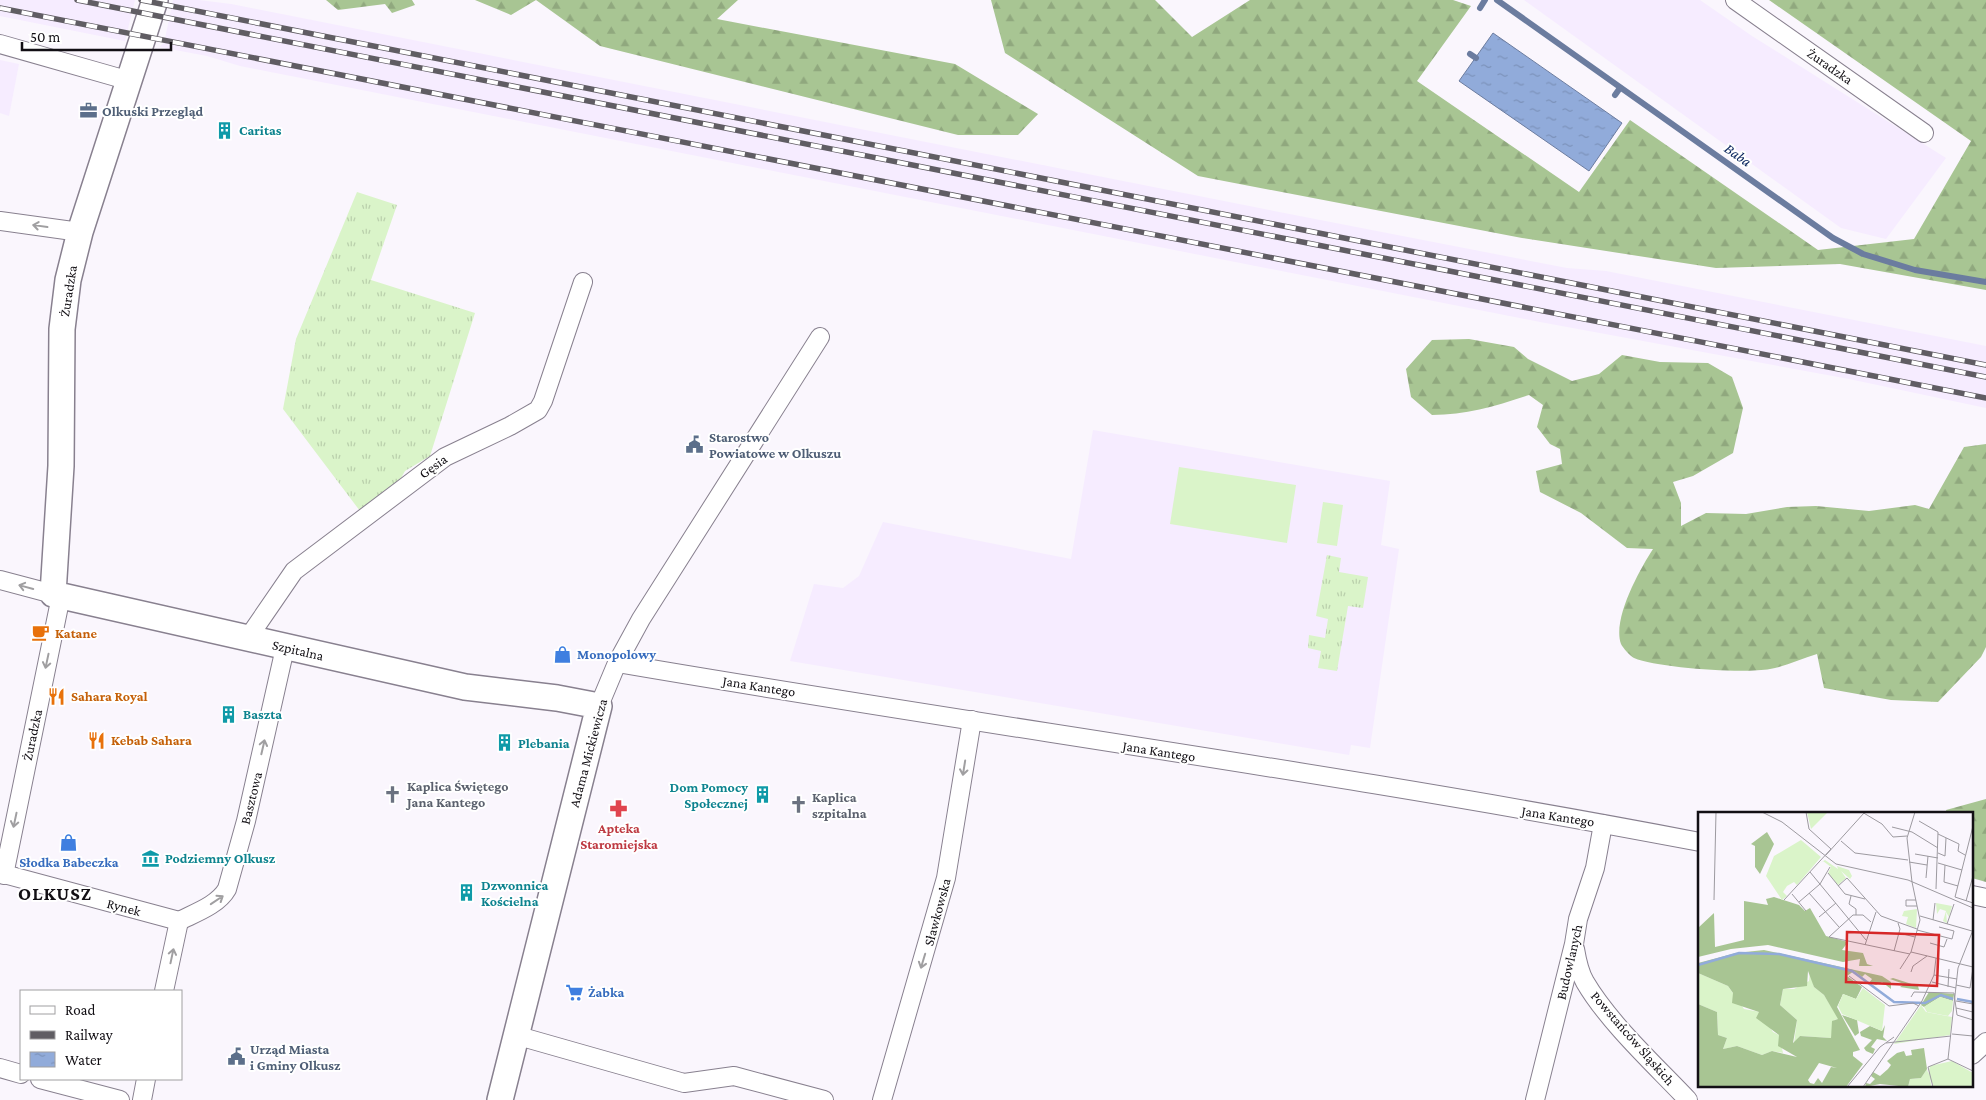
<svg xmlns="http://www.w3.org/2000/svg" width="1986" height="1100" font-family="'Crimson Pro',serif">
<style>
.built{fill:#f6ecff}
.grass{fill:url(#grass-tufts)}
.forest{fill:url(#forest-firs)}
.garden{fill:#daf4c9}
.water{fill:url(#water-ripples);stroke:#6b7c9f}
.lines{fill:none;stroke-linecap:round;stroke-linejoin:round}
.stream{stroke:#6b7c9f;stroke-width:6}
.street-casing{stroke:#88808f;stroke-width:20}
.secondary-casing{stroke:#88808f;stroke-width:28}
.street{stroke:#fff;stroke-width:18}
.secondary{stroke:#fff;stroke-width:25}
.rail-casing{stroke:#605d63;stroke-width:5.5}
.rail{stroke:#fff;stroke-width:4;stroke-dasharray:11;stroke-linecap:butt}
.oneway{stroke:#a09fa1}
.labels{text-anchor:middle;stroke-width:4;stroke-linejoin:round;paint-order:stroke}
.street-label{font-size:14px;fill:#120f14;stroke:#fff}
.service-label{font-size:14px;font-weight:bold;fill:#4e5e75;stroke:#fff;text-anchor:start}
.culture-label{font-size:14px;font-weight:bold;fill:#0d838f;stroke:#fff;text-anchor:start}
.food-label{font-size:14px;font-weight:bold;fill:#c56008;stroke:#fff;text-anchor:start}
.shop-label{font-size:14px;font-weight:bold;fill:#366cbe;stroke:#fff;text-anchor:start}
.worship-label{font-size:14px;font-weight:bold;fill:#5b616d;stroke:#fff;text-anchor:start}
.health-label{font-size:14px;font-weight:bold;fill:#be3a42;stroke:#fff}
.water-label{font-size:15px;font-style:italic;fill:#0d2860;stroke:#fff}
.district-label{font-size:19px;font-weight:bold;letter-spacing:1px;fill:#120f14;stroke:#fff}
.inset-river{fill:none;stroke:#91abda;stroke-width:2.5}
.inset-road{fill:none;stroke:#9d9aa0;stroke-width:1}
.view{fill:#d62828;fill-opacity:0.15;stroke:#d62828;stroke-width:2.5}
.inset-edge{fill:none;stroke:#120f14;stroke-width:2.5}
</style>
<defs>
<pattern id="grass-tufts" width="24" height="20" patternUnits="userSpaceOnUse" patternTransform="scale(1.25)"><rect width="24" height="20" fill="#daf4c9"/><path d="M3 7l-1-3M5 7V3M7 7l1-3M15 17l-1-3M17 17v-4M19 17l1-3" fill="none" stroke="#bad0ac"/></pattern>
<pattern id="forest-firs" width="22" height="20" patternUnits="userSpaceOnUse" patternTransform="scale(1.25)"><rect width="22" height="20" fill="#a8c593"/><path d="M5 1l3.5 6h-7zM16 11l3.5 6h-7z" fill="#90a87e"/></pattern>
<pattern id="water-ripples" width="26" height="14" patternUnits="userSpaceOnUse" patternTransform="scale(1.25)"><rect width="26" height="14" fill="#91abda"/><path d="M2 4q2-2 4 0t4 0M15 11q2-2 4 0t4 0" fill="none" stroke="#7c92ba"/></pattern>
</defs>
<rect width="100%" height="100%" fill="#faf6fd"/>
<!-- built -->
<g class="built">
<path d="M0,0H135L125,41L0,16Z"/>
<path d="M173,0H199L231,4L1274,211L1567,268L1606,271L1986,346V408L1849,379L1540,322L240,66L207,56L159,47L164,43Z"/>
<path d="M1524,0H1700L1752,36L1946,158L1886,239L1841,228Z"/>
<path d="M0,60L19,64L9,116L0,113Z"/>
<path d="M1093,430L1390,481L1381,545L1399,549L1370,748L1351,745L1349,755L790,661L814,584L843,588L859,576L883,522L1071,559Z"/>
</g>
<!-- grass -->
<g class="grass">
<path d="M357,192L397,205L371,280L475,313L430,456L405,471L401,478L360,511L283,409L296,339Z"/>
<path d="M1327,555L1341,558L1339,572L1368,577L1363,608L1348,606L1337,671L1318,668L1321,651L1308,648L1309,635L1325,638L1328,619L1316,616Z"/>
</g>
<!-- forest -->
<g class="forest">
<path d="M326,0H412L415,5L392,13L385,4L338,10Z"/>
<path d="M475,0H738L717,19L955,64L1038,114L1018,135H958L600,46L536,0L511,15Z"/>
<path d="M991,0H1155L1192,37L1250,0H1453L1471,6L1417,81L1579,192L1630,120L1818,250L1914,239L1971,141L1769,0H1986V290L1840,264L1716,268L1522,238L1198,176L1005,53Z"/>
<path d="M1469,339L1514,347L1528,359L1572,381L1599,374L1622,355L1660,362L1708,363L1732,377L1743,408L1733,453L1693,476L1673,482L1681,503V526L1706,513L1746,514L1787,507L1816,506L1869,511L1915,505L1929,509L1964,447L1986,444V647L1981,657L1938,702L1891,700L1824,688L1817,654C1801,659 1786,666 1770,669C1743,674 1658,668 1634,658C1630,656 1623,648 1621,644C1612,619 1640,569 1653,549L1627,548L1581,513L1540,492L1536,471L1562,464L1560,449L1550,444L1537,427L1543,405L1529,395C1496,406 1466,415 1432,415L1411,397L1406,369L1432,340Z"/>
<path d="M1986,799V882L1972,878V814H1947L1946,810Z"/>
</g>
<!-- garden -->
<g class="garden">
<path d="M1179,467L1296,485L1287,543L1170,524Z"/>
<path d="M1323,502L1343,505L1337,546L1317,543Z"/>
</g>
<!-- water -->
<path class="water" d="M1493,33L1622,123L1589,171L1459,81Z"/>
<g class="lines">
<!-- stream -->
<g class="stream">
<path d="M1497,0L1833,238L1863,254L1915,270L1986,282"/>
<path d="M1480,8L1485,0"/>
<path d="M1470,54L1476,58"/>
<path d="M1615,95L1620,88"/>
</g>
<defs>
<g id="street">
<path d="M1735,0L1924,133"/>
<path d="M0,44L130,81"/>
<path d="M0,221L80,232"/>
<path d="M0,580L53,594"/>
<path d="M248,638L294,571L445,457L510,426L538,410L543,401L583,282"/>
<path d="M617,663C978,725 1341,773 1700,842"/>
<path d="M599,706L617,663L641,619L820,337"/>
<path d="M0,873L179,921"/>
<path d="M4,875L61,596"/>
<path d="M1972,895L1986,898"/>
<path d="M179,921C195,913 218,905 227,889L246,821L285,648"/>
<path d="M1575,949C1577,961 1579,972 1585,982C1609,1023 1655,1065 1688,1100"/>
<path d="M164,991L179,921"/>
<path d="M515,1035L684,1083L734,1076L824,1100"/>
<path d="M1972,1055L1986,1042"/>
<path d="M0,1068L21,1074"/>
<path d="M40,1079L120,1100"/>
<path d="M142,1100L146,1079"/>
<path d="M882,1100L946,878L972,720"/>
<path d="M1535,1100L1574,944L1578,919L1595,868L1603,824"/>
</g>
<path id="secondary" d="M155,0L80,232L68,280L62,329L61,466L53,594L465,687L557,698L599,706L500,1100"/>
</defs>
<!-- street casing -->
<use href="#street" class="street-casing"/>
<!-- secondary casing -->
<use href="#secondary" class="secondary-casing"/>
<!-- street -->
<use href="#street" class="street"/>
<!-- secondary -->
<use href="#secondary" class="secondary"/>
<defs>
<g id="rail">
<path d="M77,0L1986,377"/>
<path d="M141,0L1986,365"/>
<path d="M0,8L1986,398"/>
</g>
</defs>
<!-- rail casing -->
<use href="#rail" class="rail-casing"/>
<!-- rail -->
<use href="#rail" class="rail"/>
</g>
<!-- one-way arrows -->
<defs><path id="oneway-shaft" d="M-6 0H5M1.5-3L5.5 0L1.5 3" fill="none" stroke-width="1.6" stroke-linecap="round" stroke-linejoin="round" transform="scale(1.25)"/></defs>
<g class="oneway">
<use href="#oneway-shaft" transform="translate(40 226) rotate(-172)"/>
<use href="#oneway-shaft" transform="translate(26 587) rotate(-165)"/>
<use href="#oneway-shaft" transform="translate(47 661) rotate(102)"/>
<use href="#oneway-shaft" transform="translate(263 747) rotate(-77)"/>
<use href="#oneway-shaft" transform="translate(964 768) rotate(99)"/>
<use href="#oneway-shaft" transform="translate(15 820) rotate(102)"/>
<use href="#oneway-shaft" transform="translate(217 900) rotate(-34)"/>
<use href="#oneway-shaft" transform="translate(172 956) rotate(-78)"/>
<use href="#oneway-shaft" transform="translate(923 961) rotate(107)"/>
</g>
<!-- icons -->
<defs>
<symbol id="office-bare" viewBox="-9 -9 18 18"><path d="M-6-3h4V-5.5h4V-3h4V5H-6ZM-1-4.5V-3h2v-1.5ZM-6 0V1H6V0Z" fill="#5c6f8a" stroke="#fff" stroke-width="2.5" paint-order="stroke"/></symbol>
<symbol id="building-bare" viewBox="-9 -9 18 18"><path d="M-4-6H4V6H1V3H-1V6H-4ZM-2.5-4.3h1.7v1.8h-1.7ZM.8-4.3h1.7v1.8H.8ZM-2.5-1h1.7V.8h-1.7ZM.8-1h1.7V.8H.8Z" fill="#0f9aa8" stroke="#fff" stroke-width="2.5" paint-order="stroke"/></symbol>
<symbol id="civic-bare" viewBox="-9 -9 18 18"><path d="M-.6-6.5H3V-4.5H.6V-3L4-1V1h2V6H-6V1h2V-1L-.6-3ZM-1.2 2.5V6h2.4V2.5Z" fill="#5c6f8a" stroke="#fff" stroke-width="2.5" paint-order="stroke"/></symbol>
<symbol id="cafe-bare" viewBox="-9 -9 18 18"><path d="M-5.5-4.5H6V0H3Q3 3.5 0 3.5H-2.5Q-5.5 3.5-5.5 0ZM3-3.2v2h1.7v-2ZM-6 4.5H4V6H-6Z" fill="#e8710a" stroke="#fff" stroke-width="2.5" paint-order="stroke"/></symbol>
<symbol id="shop-bare" viewBox="-9 -9 18 18"><path d="M-5-2.5h2.3a2.7 3.5 0 0 1 5.4 0H5L5.5 6h-11ZM-1.5-2.5h3a1.5 2.3 0 0 0-3 0Z" fill="#3f7fe0" stroke="#fff" stroke-width="2.5" paint-order="stroke"/></symbol>
<symbol id="restaurant-bare" viewBox="-9 -9 18 18"><path d="M-5-6h1v4h1v-4h1v4h1v-4h1v5L-1.5 .5V6h-2V.5L-5-1ZM5-6V6H3V1.5H1.5Q1.5-4 5-6Z" fill="#e8710a" stroke="#fff" stroke-width="2.5" paint-order="stroke"/></symbol>
<symbol id="church-bare" viewBox="-9 -9 18 18"><path d="M-1.2-6h2.4v3.5h3.3v2.4h-3.3V6h-2.4V-.1h-3.3v-2.4h3.3Z" fill="#6b7280" stroke="#fff" stroke-width="2.5" paint-order="stroke"/></symbol>
<symbol id="pharmacy-bare" viewBox="-9 -9 18 18"><path d="M-2-6h4v4h4v4h-4v4h-4v-4h-4v-4h4Z" fill="#e0444e" stroke="#fff" stroke-width="2.5" paint-order="stroke"/></symbol>
<symbol id="museum-bare" viewBox="-9 -9 18 18"><path d="M0-6L6-3V-2H-6V-3ZM-5-1h2V3h-2ZM-1-1h2V3h-2ZM3-1h2V3H3ZM-6 4H6V6H-6Z" fill="#0f9aa8" stroke="#fff" stroke-width="2.5" paint-order="stroke"/></symbol>
<symbol id="supermarket-bare" viewBox="-9 -9 18 18"><path d="M-6-5.5h2.5l.6 2H6L4.5 2H-2.5L-4.4-4H-6ZM-1.5 3.2a1.3 1.3 0 1 0 .1 0ZM3 3.2a1.3 1.3 0 1 0 .1 0Z" fill="#3f7fe0" stroke="#fff" stroke-width="2.5" paint-order="stroke"/></symbol>
</defs>
<g fill-rule="evenodd">
<use href="#office-bare" x="76" y="98" width="25" height="25"/>
<use href="#building-bare" x="212" y="118" width="25" height="25"/>
<use href="#civic-bare" x="682" y="432" width="25" height="25"/>
<use href="#cafe-bare" x="28" y="620" width="25" height="25"/>
<use href="#shop-bare" x="550" y="642" width="25" height="25"/>
<use href="#restaurant-bare" x="44" y="684" width="25" height="25"/>
<use href="#building-bare" x="216" y="702" width="25" height="25"/>
<use href="#restaurant-bare" x="84" y="728" width="25" height="25"/>
<use href="#building-bare" x="492" y="730" width="25" height="25"/>
<use href="#church-bare" x="380" y="782" width="25" height="25"/>
<use href="#building-bare" x="750" y="782" width="25" height="25"/>
<use href="#church-bare" x="786" y="792" width="25" height="25"/>
<use href="#pharmacy-bare" x="606" y="796" width="25" height="25"/>
<use href="#shop-bare" x="56" y="830" width="25" height="25"/>
<use href="#museum-bare" x="138" y="846" width="25" height="25"/>
<use href="#building-bare" x="454" y="880" width="25" height="25"/>
<use href="#supermarket-bare" x="562" y="980" width="25" height="25"/>
<use href="#civic-bare" x="224" y="1044" width="25" height="25"/>
</g>
<g class="labels">
<!-- street labels -->
<g class="street-label">
<text transform="translate(1830 66) rotate(35)" y="5">Żuradzka</text>
<text transform="translate(68 291) rotate(-81)" y="5">Żuradzka</text>
<text transform="translate(433 466) rotate(-35)" y="5">Gęsia</text>
<text transform="translate(298 650) rotate(13)" y="5">Szpitalna</text>
<text transform="translate(759 686) rotate(9)" y="5">Jana Kantego</text>
<text transform="translate(32 735) rotate(-78)" y="5">Żuradzka</text>
<text transform="translate(1159 751) rotate(9)" y="5">Jana Kantego</text>
<text transform="translate(588 753) rotate(-75)" y="5">Adama Mickiewicza</text>
<text transform="translate(251 798) rotate(-76)" y="5">Basztowa</text>
<text transform="translate(1558 816) rotate(9)" y="5">Jana Kantego</text>
<text transform="translate(124 907) rotate(15)" y="5">Rynek</text>
<text transform="translate(937 912) rotate(-75)" y="5">Sławkowska</text>
<text transform="translate(1569 962) rotate(-77)" y="5">Budowlanych</text>
<text transform="translate(1633 1038) rotate(49)" y="5">Powstańców Śląskich</text>
</g>
<!-- service labels -->
<g class="service-label">
<text x="102" y="116">Olkuski Przegląd</text>
<text x="709" y="442">Starostwo<tspan x="709" dy="16">Powiatowe w Olkuszu</tspan></text>
<text x="250" y="1054">Urząd Miasta<tspan x="250" dy="16">i Gminy Olkusz</tspan></text>
</g>
<!-- culture labels -->
<g class="culture-label">
<text x="239" y="135">Caritas</text>
<text x="243" y="719">Baszta</text>
<text x="518" y="748">Plebania</text>
<text x="748" y="792" text-anchor="end">Dom Pomocy<tspan x="748" dy="16">Społecznej</tspan></text>
<text x="165" y="863">Podziemny Olkusz</text>
<text x="481" y="890">Dzwonnica<tspan x="481" dy="16">Kościelna</tspan></text>
</g>
<!-- food labels -->
<g class="food-label">
<text x="55" y="638">Katane</text>
<text x="71" y="701">Sahara Royal</text>
<text x="111" y="745">Kebab Sahara</text>
</g>
<!-- shop labels -->
<g class="shop-label">
<text x="577" y="659">Monopolowy</text>
<text x="69" y="867" text-anchor="middle">Słodka Babeczka</text>
<text x="588" y="997">Żabka</text>
</g>
<!-- worship labels -->
<g class="worship-label">
<text x="407" y="791">Kaplica Świętego<tspan x="407" dy="16">Jana Kantego</tspan></text>
<text x="812" y="802">Kaplica<tspan x="812" dy="16">szpitalna</tspan></text>
</g>
<!-- health labels -->
<g class="health-label">
<text x="619" y="833">Apteka<tspan x="619" dy="16">Staromiejska</tspan></text>
</g>
<!-- water labels -->
<g class="water-label">
<text transform="translate(1738 155) rotate(35)" y="5">Baba</text>
</g>
<!-- district labels -->
<g class="district-label">
<text x="55" y="900">OLKUSZ</text>
</g>
</g>
<!-- overview -->
<g transform="translate(1698 812)">
<rect width="275" height="275" fill="#faf6fd"/>
<path d="M109,0H130L113,17ZM127,48L140,57L139,54L151,58L154,64L152,67L143,59L148,66L140,73L130,61L133,55L125,49L122,51ZM238,91L254,94L251,105L248,100L249,111L245,109L248,99L242,97L239,102ZM219,97L218,116L208,112L210,105L204,104L206,99ZM112,158L116,175L126,183L141,207L136,208L133,226L102,224L96,231L99,208L82,193L85,177H96L111,169ZM0,161L30,174L46,197L62,200L75,220L81,223L85,241L74,239L64,243L39,234L25,237L29,226L20,223L19,200L0,192ZM223,193L228,200L254,205L252,223L196,232ZM254,249L275,261V275H236L230,263L232,254ZM229,257L234,275H210L212,267L223,266Z" fill="#daf4c9"/>
<path d="M69,20L76,32L62,62L57,55V34L53,32ZM76,85L101,93L107,99L112,96L128,124L150,130L144,138L165,141L169,152L175,154H161L162,147L145,150L70,133L33,137L0,145V116L16,101L17,135L46,128V89L70,93L68,87ZM66,138L184,164L193,170V177L184,170L178,173L171,171L174,167L167,162L164,165L156,159L149,164L164,175L158,187L145,182L139,195L162,238L155,240V244L165,252L148,275H0V192L19,200L20,223L29,226L25,237L39,234L64,243L74,239L99,245L80,234L81,223L58,206L61,200L34,191L35,181L30,174L0,161V151L38,141ZM110,159L116,175L126,183L140,207L134,209L133,226L102,224L95,231L99,208L82,193L85,177L109,174ZM121,251L139,256L133,255L124,271L120,266L116,272L112,271L110,268ZM195,166L220,174L221,178L202,175L206,172L192,167ZM231,180L256,182L255,189L242,185L226,195L223,193ZM144,203L159,208L161,221L157,224ZM187,213L185,225L189,229L179,227L173,235L177,237L175,242L168,239L166,236L174,228L163,224L162,220L172,214L184,219ZM226,236L229,257L223,266L212,267L210,275L182,272L167,275L168,271L172,272L177,267L173,264L175,260L182,264L190,257L193,253L189,249L199,241L206,239L208,244L214,243L213,238Z" fill="#a8c593" fill-rule="evenodd"/>
<path d="M103,28L123,45L99,73L96,70L89,74L85,80L89,84L84,88L68,64L76,44Z" fill="#daf4c9"/>
<path d="M165,176L187,193L184,219L144,202L140,194L145,182L158,187ZM242,185L255,189L254,199L250,204L229,200L239,209L236,223L228,224L223,220V225L208,224L209,215L223,216V205L229,200L226,195Z" fill="#daf4c9"/>
<path class="inset-river" d="M0,153L41,141L81,142L154,159L196,190L227,191L243,183L255,187M259,187L275,190"/>
<path class="inset-road" d="M64,0L84,10L138,52L210,68L275,96M108,0L111,17L133,37M164,0L184,12L195,25L209,24M221,9L240,20L238,77M275,14L257,85L275,91M194,15L214,20L240,36M240,22L261,32L260,39L267,43M143,29L157,41L210,48M240,41L247,44L248,26M217,42L240,46M128,43L166,1M211,50L229,53M240,51L264,58M247,53L246,70L260,74M112,60L168,128M130,61L147,82L167,87M228,66L230,44M214,70L209,26L217,0M140,74L149,66L183,104L219,117M111,81L141,115M94,82L108,99M153,84L151,92L158,97V103M16,88L18,0M86,88L133,37M218,88H208V94H219M268,89L275,64M101,90L122,72L132,55M222,104L274,119M121,105L138,91M235,108L237,91M173,110L165,103H155L131,125L212,142M249,112L256,92M219,118L254,127L256,119L241,115M201,121L217,125M232,131L246,135L249,127M167,133L178,100M196,139L202,117L200,111M213,140L275,155M202,157L213,140L222,108L214,70M213,160L215,154L229,144M236,163L259,167M151,164L191,194L215,191L221,194M234,170L258,176M258,173L272,176L275,156M250,175L251,157M213,185L216,180L256,181L259,203L275,208M258,189L275,192M258,196L275,200M254,222L275,224M188,231L253,224M250,247L260,156L275,118M250,247L275,259M149,275L182,235L196,225M165,275L224,189L236,163L238,146M235,275L230,255L250,247"/>
<path class="view" d="M149,120L241,123L239,174L148,170Z"/>
<rect width="275" height="275" class="inset-edge"/>
</g>
<!-- legend -->
<rect x="20" y="990" width="162" height="90" fill="#ffffff" stroke="#a09fa1"/>
<rect x="30" y="1006" width="25" height="8" fill="#ffffff" stroke="#a09fa1"/>
<text x="65" y="1015" font-size="15" fill="#120f14">Road</text>
<rect x="30" y="1031" width="25" height="8" fill="#605d63" stroke="#a09fa1"/>
<text x="65" y="1040" font-size="15" fill="#120f14">Railway</text>
<rect x="30" y="1052" width="25" height="15" fill="url(#water-ripples)" stroke="#a09fa1"/>
<text x="65" y="1065" font-size="15" fill="#120f14">Water</text>
<!-- scale -->
<path d="M22 42v8h149v-8" fill="none" stroke="#120f14" stroke-width="2.5"/>
<text x="30" y="42" font-size="15" fill="#120f14" stroke="#ffffff" stroke-width="4" paint-order="stroke">50 m</text>
</svg>
